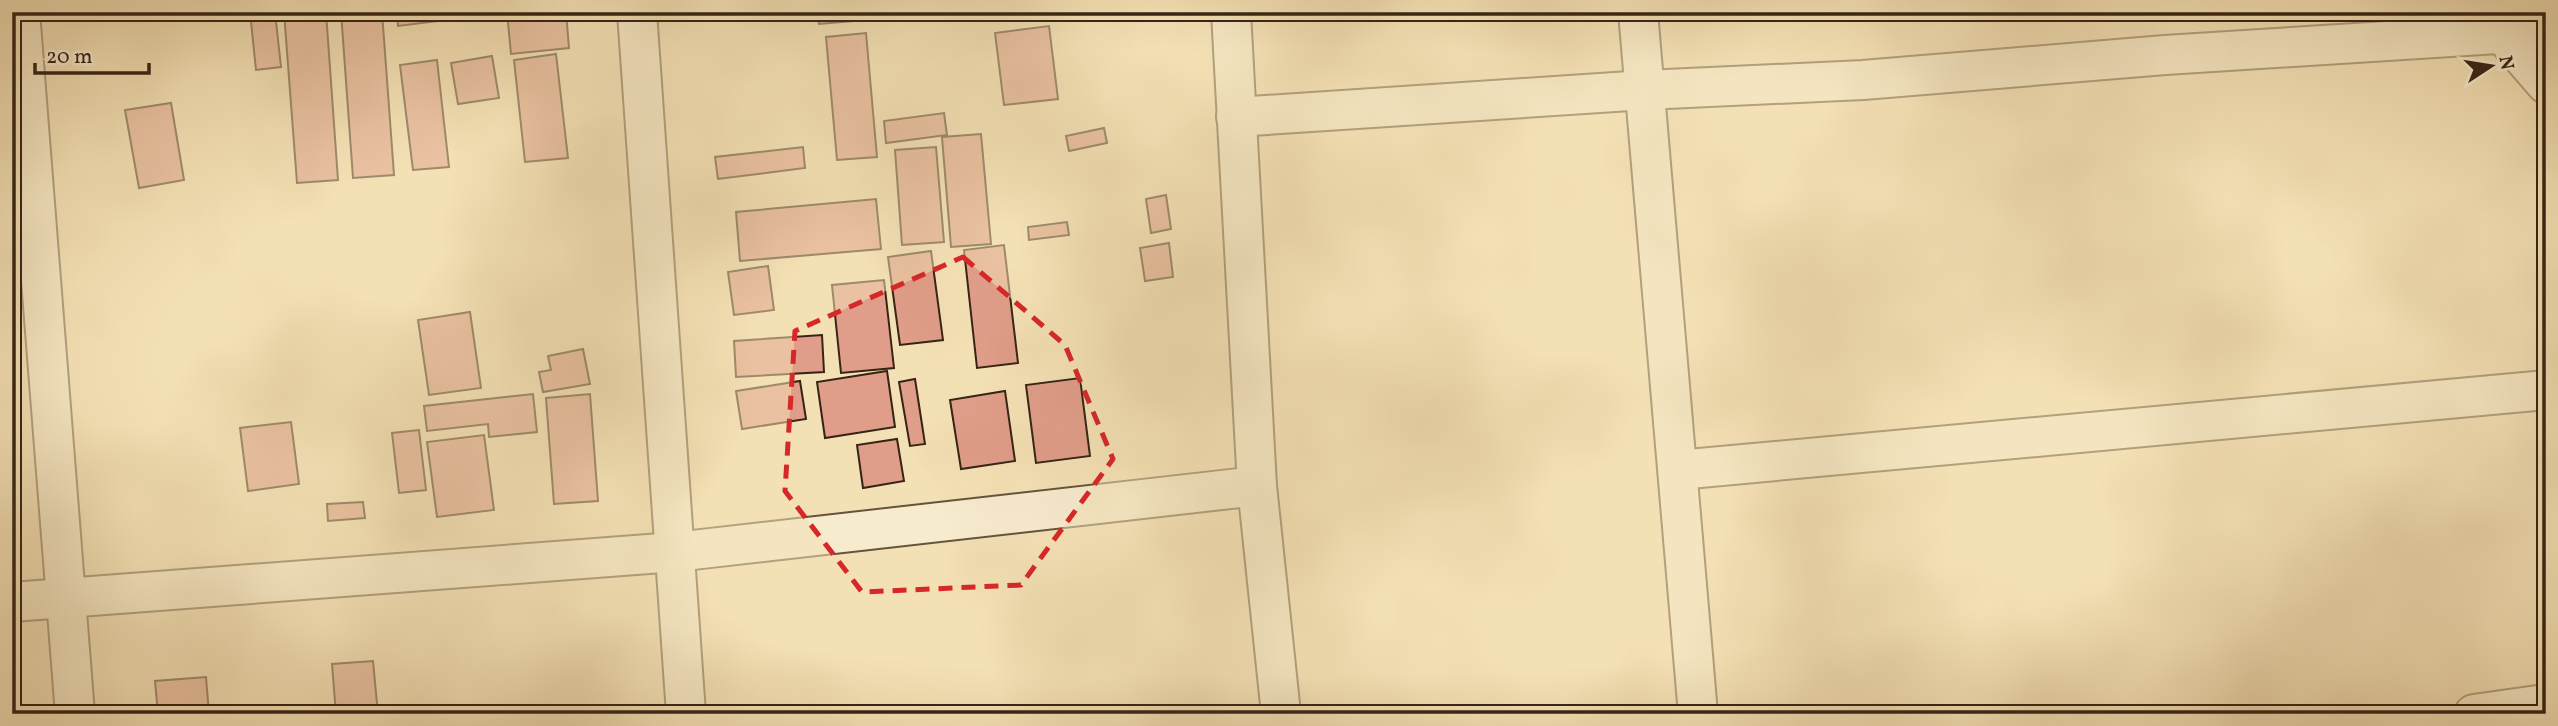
<svg xmlns="http://www.w3.org/2000/svg" width="2558" height="726" font-family="Vollkorn,serif">
<style>
.building{fill:#e09d89;stroke:#362415;stroke-width:2}
.lines{fill:none;stroke-linecap:round;stroke-linejoin:round}
.minor-casing{stroke:#65533d;stroke-width:42}
.minor{stroke:#f7ebce;stroke-width:38}
.marked{fill:none;stroke:#d62828;stroke-width:5;stroke-dasharray:14 9;stroke-linejoin:round}
</style>
<rect width="100%" height="100%" fill="#f3e0b4"/>
<filter id="stains"><feTurbulence type="fractalNoise" baseFrequency=".00286" numOctaves="4"/><feColorMatrix values="0 0 0 0 .2 0 0 0 0 .09 0 0 0 0 .02 0 0 0 .5 -.17"/></filter>
<radialGradient id="worn" r=".72"><stop offset=".6" stop-color="#630" stop-opacity="0"/><stop offset="1" stop-color="#630" stop-opacity=".3"/></radialGradient>
<!-- building -->
<g class="building">
<path d="M250,12H275L281,67L256,70Z"/>
<path d="M284,12H326L338,180L297,183Z"/>
<path d="M341,12H382L394,175L353,178Z"/>
<path d="M397,12H438L439,21L398,26Z"/>
<path d="M507,12H566L569,48L511,54Z"/>
<path d="M817,12H864L865,20L819,24Z"/>
<path d="M1049,26L1058,99L1004,105L995,33Z"/>
<path d="M866,33L877,157L837,160L826,37Z"/>
<path d="M556,54L568,158L525,162L514,60Z"/>
<path d="M492,56L499,98L458,104L451,63Z"/>
<path d="M437,60L449,167L413,170L400,65Z"/>
<path d="M171,103L184,180L139,188L125,110Z"/>
<path d="M944,113L947,135L886,143L884,121Z"/>
<path d="M1104,128L1107,143L1069,151L1066,136Z"/>
<path d="M981,134L991,244L951,247L942,137Z"/>
<path d="M803,147L805,168L718,179L715,157Z"/>
<path d="M936,147L944,242L902,245L895,150Z"/>
<path d="M1166,195L1171,229L1151,233L1146,199Z"/>
<path d="M876,199L881,249L740,261L736,212Z"/>
<path d="M1067,222L1069,235L1029,240L1028,227Z"/>
<path d="M1169,243L1173,277L1145,281L1140,248Z"/>
<path d="M1004,245L1018,363L977,368L964,250Z"/>
<path d="M931,251L943,340L900,345L888,257Z"/>
<path d="M768,266L774,310L734,315L728,272Z"/>
<path d="M884,280L894,368L841,373L832,285Z"/>
<path d="M470,312L481,388L429,395L418,320Z"/>
<path d="M822,335L824,372L736,377L734,341Z"/>
<path d="M583,349L590,384L543,392L539,372L551,370L548,356Z"/>
<path d="M887,371L895,427L825,438L817,382Z"/>
<path d="M1080,378L1090,456L1036,463L1026,385Z"/>
<path d="M915,379L925,444L910,446L899,382Z"/>
<path d="M800,381L806,419L742,429L736,391Z"/>
<path d="M1005,391L1015,461L961,469L950,400Z"/>
<path d="M533,394L537,432L489,437L488,424L427,431L424,406Z"/>
<path d="M590,394L598,501L554,504L546,398Z"/>
<path d="M291,422L299,484L248,491L240,428Z"/>
<path d="M419,430L426,490L399,493L392,433Z"/>
<path d="M484,435L494,510L437,517L427,442Z"/>
<path d="M897,439L904,481L863,488L857,445Z"/>
<path d="M363,502L365,518L328,521L327,504Z"/>
<path d="M373,661L378,714H336L332,664Z"/>
<path d="M206,677L209,714H158L155,681Z"/>
</g>
<g class="lines">
<defs>
<g id="minor">
<path d="M20,12L75,714"/>
<path d="M637,12L686,714"/>
<path d="M1231,12L1257,486L1281,714"/>
<path d="M1638,12L1698,714"/>
<path d="M2490,19L2546,84"/>
<path d="M1236,117L1645,90L1863,80L2165,55L2546,31"/>
<path d="M1678,470L2546,390"/>
<path d="M12,602L675,552L1257,486"/>
<path d="M2474,714L2546,704"/>
</g>
</defs>
<!-- minor casing -->
<use href="#minor" class="minor-casing"/>
<!-- minor -->
<use href="#minor" class="minor"/>
</g>
<!-- marked area -->
<path d="M0 0H2558V726H0ZM963,257L1065,345L1113,459L1021,585L862,592L785,491L795,331Z" fill="#f3e0b4" fill-opacity=".55" fill-rule="evenodd"/>
<path class="marked" d="M963,257L1065,345L1113,459L1021,585L862,592L785,491L795,331Z"/>
<!-- margin -->
<rect width="2558" height="726" fill="none" stroke="#f3e0b4" stroke-width="42"/>
<rect x="14" y="14" width="2530" height="698" fill="none" stroke="#362415" stroke-width="3.5"/>
<rect x="21" y="21" width="2516" height="684" fill="none" stroke="#362415" stroke-width="2"/>
<!-- north arrow -->
<g transform="translate(2491 66) rotate(78)" stroke="#f7ebce" stroke-width="5" paint-order="stroke">
<path d="M0-5L12 26L0 18L-12 26Z" fill="#362415"/>
<text y="-10" font-size="19" font-weight="bold" text-anchor="middle" fill="#362415">N</text>
</g>
<!-- scale -->
<path d="M35 63v10h114v-10" fill="none" stroke="#362415" stroke-width="3.5"/>
<text x="46" y="63" font-size="21" fill="#362415" stroke="#f7ebce" stroke-width="5" paint-order="stroke">20 m</text>
<rect width="100%" height="100%" filter="url(#stains)"/>
<rect width="100%" height="100%" fill="url(#worn)"/>
</svg>
